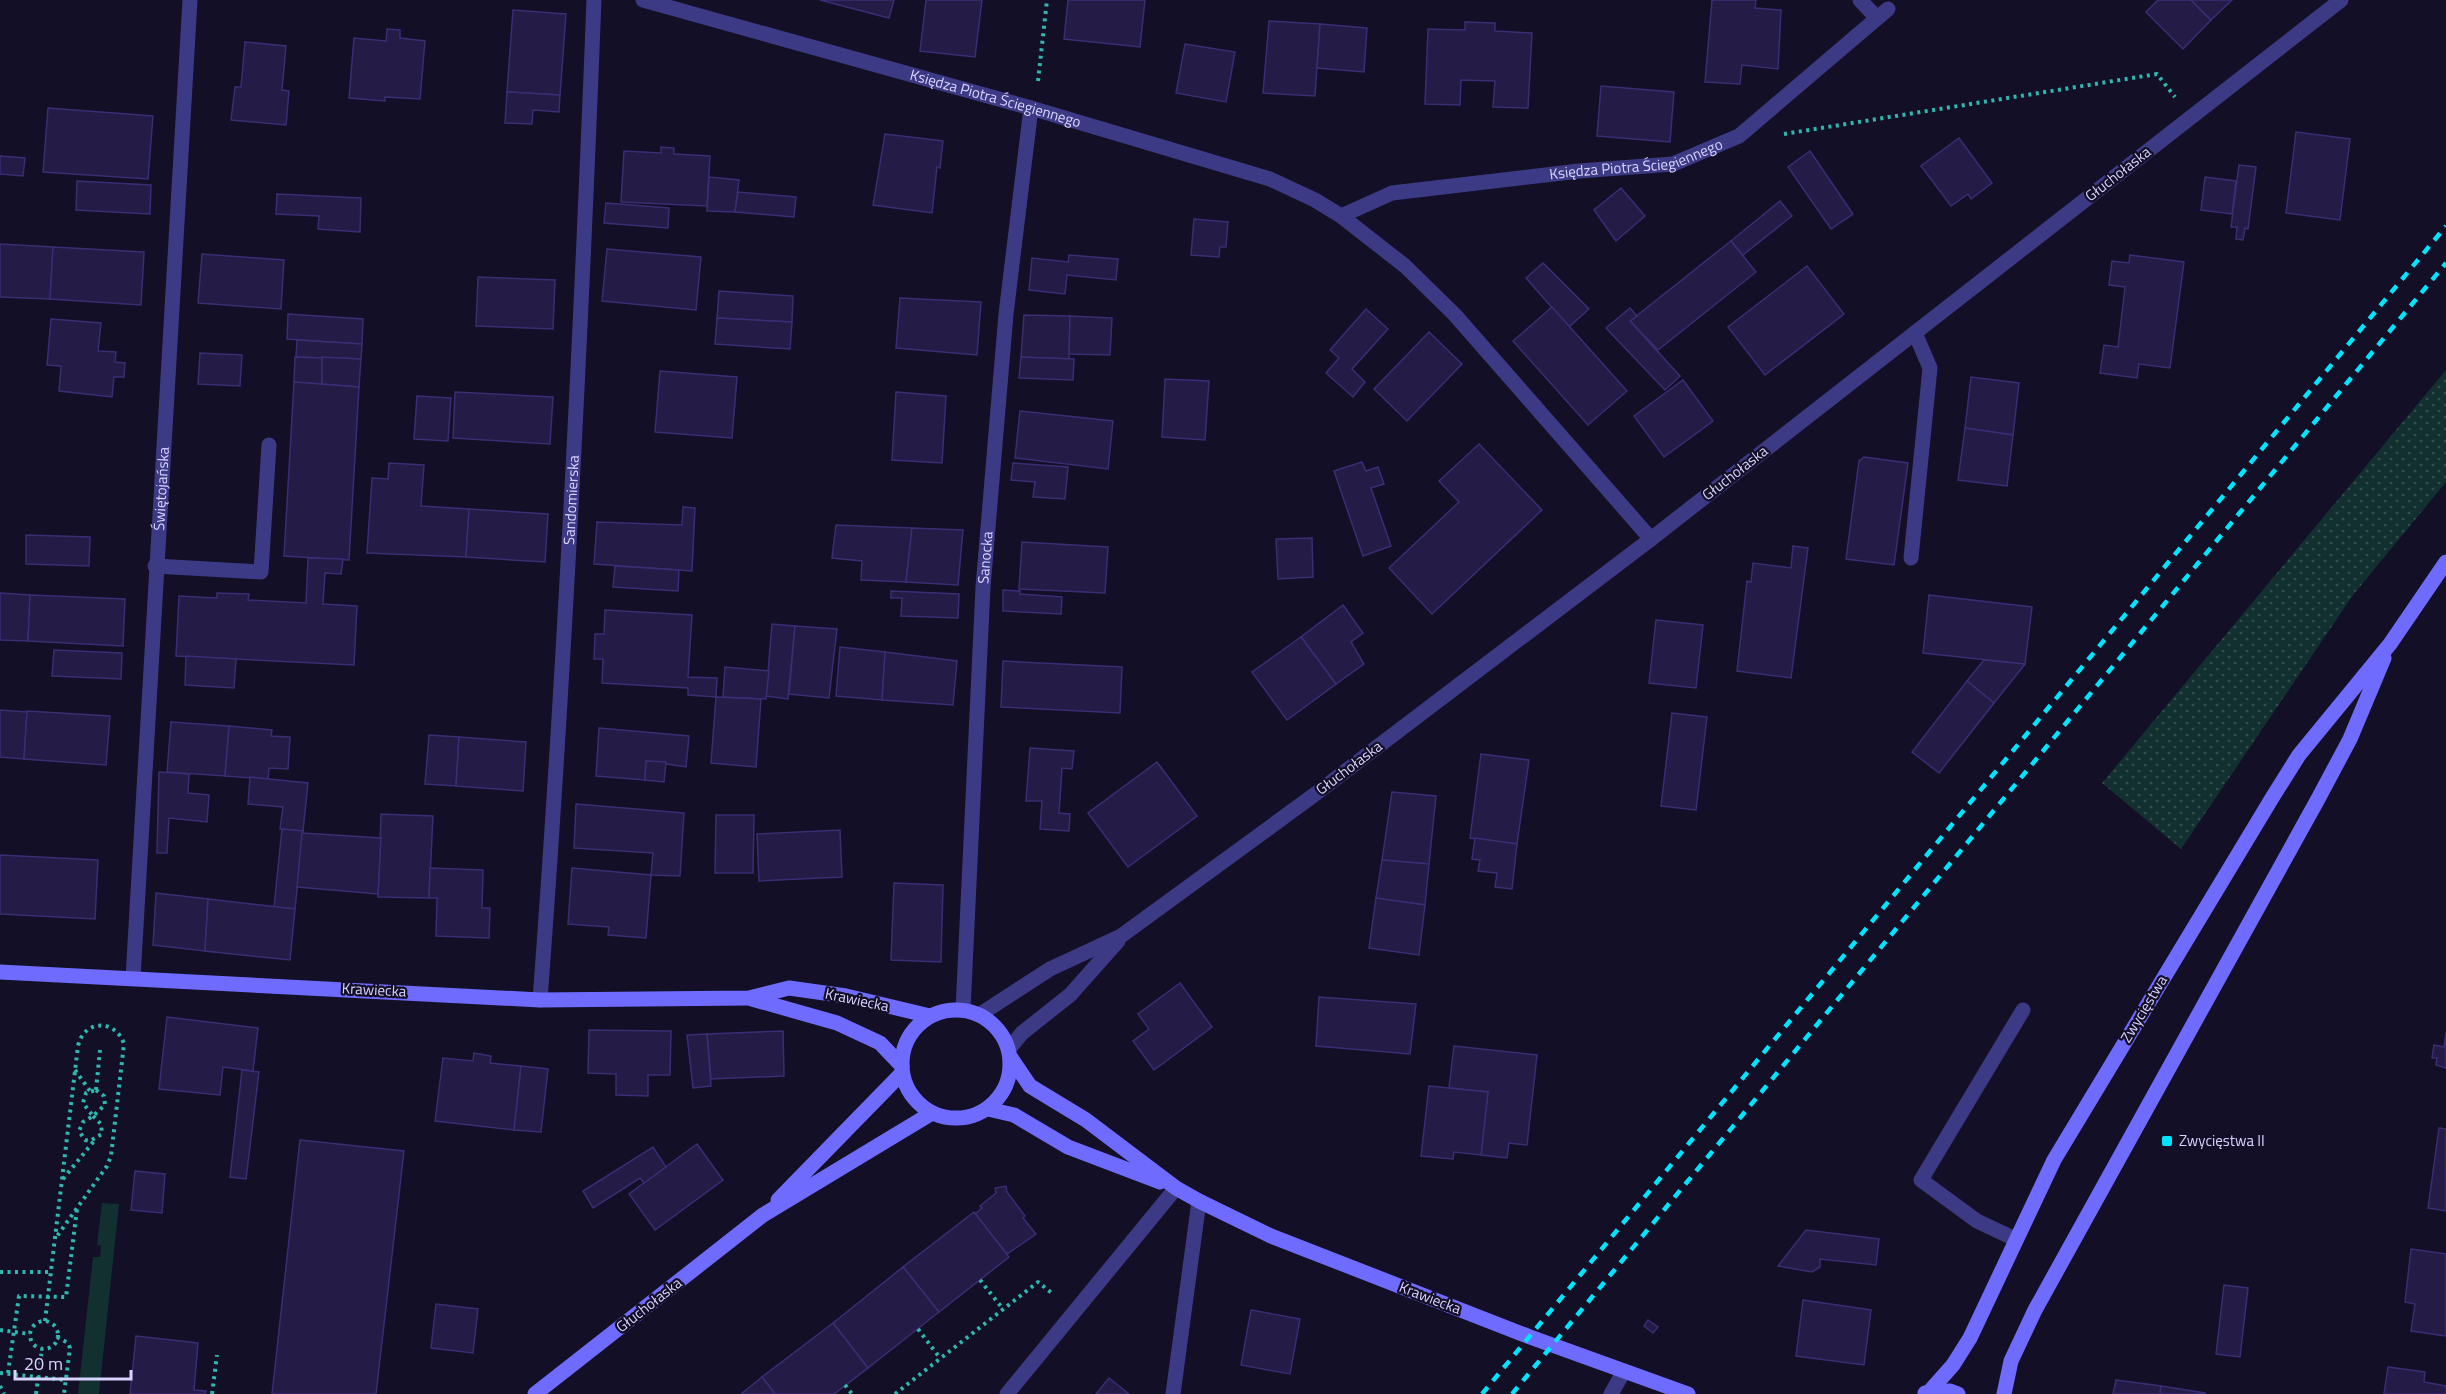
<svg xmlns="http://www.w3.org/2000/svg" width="2446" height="1394" font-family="'Titillium Web',sans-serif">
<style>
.grass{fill:url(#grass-dots)}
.pitch{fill:#12302f}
.building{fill:#241b47;stroke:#3b2d73;stroke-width:1.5}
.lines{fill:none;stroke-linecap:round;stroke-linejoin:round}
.path{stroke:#2fb8b0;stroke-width:4;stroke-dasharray:3 4.5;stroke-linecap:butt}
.lane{stroke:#3d3a85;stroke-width:15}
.street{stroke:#3d3a85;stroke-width:15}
.secondary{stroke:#6f6bff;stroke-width:15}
.rail{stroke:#00e5ff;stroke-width:4.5;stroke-dasharray:9 8;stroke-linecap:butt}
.poi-dot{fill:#00e5ff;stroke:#130f26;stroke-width:2}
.labels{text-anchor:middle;stroke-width:4.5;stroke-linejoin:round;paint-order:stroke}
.street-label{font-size:15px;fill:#d9d4ff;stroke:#130f26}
.poi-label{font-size:15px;fill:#d9d4ff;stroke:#130f26;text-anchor:start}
</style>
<defs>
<pattern id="grass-dots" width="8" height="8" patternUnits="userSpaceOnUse" patternTransform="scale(1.5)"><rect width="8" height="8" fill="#12302f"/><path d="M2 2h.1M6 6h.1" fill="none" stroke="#344d4e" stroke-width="1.8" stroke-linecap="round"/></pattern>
</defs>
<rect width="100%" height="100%" fill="#130f26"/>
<!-- grass -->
<path class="grass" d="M2446,370V482L2353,595L2181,849L2102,783Z"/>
<!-- pitch -->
<path class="pitch" d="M102,1203L119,1204L99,1394H78L93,1257H100L101,1246L97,1245Z"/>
<!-- building -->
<g class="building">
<path d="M820,0H894L889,18Z"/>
<path d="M926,0H982L975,57L920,51Z"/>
<path d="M1068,0H1145L1140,47L1064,39Z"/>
<path d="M1712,0H1756L1755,8L1781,10L1778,69L1742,65L1740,84L1705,82Z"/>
<path d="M2158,0H2191L2211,20L2183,49L2146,12Z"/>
<path d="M2191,0H2232L2211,20Z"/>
<path d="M513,10L566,14L560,95L507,92Z"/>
<path d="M1269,21L1320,24L1315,96L1263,93Z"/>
<path d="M1465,22L1495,23V31L1532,33L1528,108L1493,107L1495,81L1461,80L1460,105L1425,104L1428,29L1465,30Z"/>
<path d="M1320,24L1367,28L1364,72L1317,68Z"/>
<path d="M387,29L400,30V38L425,41L420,99L385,97V101L349,98L354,38L386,41Z"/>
<path d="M245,42L286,46L282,90L289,91L286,125L231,120L235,87H241Z"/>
<path d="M1185,44L1235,52L1226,102L1176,93Z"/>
<path d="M1601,86L1674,92L1670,142L1597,136Z"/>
<path d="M507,92L560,95L559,112L533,110L532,124L505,123Z"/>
<path d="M48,108L153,116L148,179L43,172Z"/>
<path d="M2296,132L2350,139L2340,220L2286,213Z"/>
<path d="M885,134L943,141L940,168L937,167L932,213L873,205Z"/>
<path d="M1959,138L1992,183L1971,199L1968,194L1951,206L1921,166Z"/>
<path d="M661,147L674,148V154L710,156L707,206L621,202L624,151L661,153Z"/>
<path d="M1810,151L1853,214L1831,229L1788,167Z"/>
<path d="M0,156L25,158L23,176L0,174Z"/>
<path d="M2239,165L2256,167L2248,229L2245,228L2243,240L2236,239L2237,227H2231Z"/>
<path d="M709,177L739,180L735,212L707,211Z"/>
<path d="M2205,177L2236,181L2232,214L2201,210Z"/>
<path d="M77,181L151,185L150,214L76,210Z"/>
<path d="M1621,188L1645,216L1616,241L1594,210Z"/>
<path d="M738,192L796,197L794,217L735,212Z"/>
<path d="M277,194L361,198L360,232L318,229L319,216L276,214Z"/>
<path d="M1780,201L1792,216L1743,255L1731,241Z"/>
<path d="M606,203L669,208L668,228L604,223Z"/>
<path d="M1194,219L1228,222L1226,247H1220L1219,257L1191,255Z"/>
<path d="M1731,241L1756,272L1658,350L1630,321Z"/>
<path d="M0,244L53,247L50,299L0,297Z"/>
<path d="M53,247L144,252L141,305L50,299Z"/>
<path d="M607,249L701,257L696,310L602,301Z"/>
<path d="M202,254L284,260L281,309L198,303Z"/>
<path d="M1069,255L1118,259L1116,280L1067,275L1065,294L1029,290L1032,258L1068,262Z"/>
<path d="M2130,255L2184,262L2170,368L2139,364L2137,378L2100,373L2104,345L2118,347L2125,287L2109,285L2112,261L2129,263Z"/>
<path d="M1543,263L1589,309L1569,327L1526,278Z"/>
<path d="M1807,266L1844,314L1765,375L1728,327Z"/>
<path d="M478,277L555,280L553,329L476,326Z"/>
<path d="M719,291L793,296L792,322L717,318Z"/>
<path d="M900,298L981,302L977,355L896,348Z"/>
<path d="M1552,307L1627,391L1588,425L1513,341Z"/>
<path d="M1630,308L1637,316L1630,321L1680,376L1665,390L1606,328Z"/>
<path d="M1366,309L1388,329L1352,369L1365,382L1353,397L1326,373L1339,358L1330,350Z"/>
<path d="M288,314L363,319L362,344L287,339Z"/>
<path d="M1024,315L1070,316L1069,359L1021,357Z"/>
<path d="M1070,316L1112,318L1110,355L1069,354Z"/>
<path d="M717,318L792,322L790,349L715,344Z"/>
<path d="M51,319L101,323L98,351L116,352L115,362L125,363L124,377H114L112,397L59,391L61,366L47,365Z"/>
<path d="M1429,332L1462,364L1407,421L1374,389Z"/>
<path d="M297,340L362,344L361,359L296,357Z"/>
<path d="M200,353L242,355L240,386L198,384Z"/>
<path d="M295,357L322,358V384L294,382Z"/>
<path d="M322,357L361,359L359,387L322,384Z"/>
<path d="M1021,357L1074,359L1073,380L1019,378Z"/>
<path d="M660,371L737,377L732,438L655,432Z"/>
<path d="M1971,377L2019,383L2013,435L1965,428Z"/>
<path d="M1165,379L1209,381L1205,440L1162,437Z"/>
<path d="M1683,380L1713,421L1664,457L1634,416Z"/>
<path d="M294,382L359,387L349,560L284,556Z"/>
<path d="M455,392L553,397L550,444L453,438Z"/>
<path d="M896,392L946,396L942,463L892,460Z"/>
<path d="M417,396L451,398L448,441L414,439Z"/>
<path d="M1020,411L1113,421L1108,469L1015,458Z"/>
<path d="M1965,428L2013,435L2007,486L1958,480Z"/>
<path d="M1479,444L1542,510L1432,614L1389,568L1459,502L1439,481Z"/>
<path d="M1864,457L1908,463L1894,565L1846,559L1859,461Z"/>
<path d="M1362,462L1366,471L1378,467L1384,484L1371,488L1391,546L1363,556L1334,471Z"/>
<path d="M389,463L424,465L421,506L469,509L466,557L367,553L372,478L388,479Z"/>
<path d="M1013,463L1068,467L1065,499L1033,497L1035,482L1011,480Z"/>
<path d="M683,507L695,508L692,571L594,564L597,522L682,525Z"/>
<path d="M469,509L548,514L545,562L466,557Z"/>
<path d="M836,525L912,528L906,582L861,580L862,561L832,558Z"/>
<path d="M912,528L963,530L958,585L906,582Z"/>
<path d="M26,535L90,537L89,566L26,564Z"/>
<path d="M1312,538L1313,577L1278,579L1276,539Z"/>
<path d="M1022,542L1108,547L1105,593L1019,589Z"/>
<path d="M1793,546L1808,548L1791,678L1737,671L1747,581L1751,582L1753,563L1791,568Z"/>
<path d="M308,558L343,559L341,574L325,573L323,604L357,606L354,665L176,656L179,596L217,598V593L249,594L248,600L306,603Z"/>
<path d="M615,566L679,570L678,591L613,587Z"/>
<path d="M1003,590L1020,591V594L1062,597L1061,614L1003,611Z"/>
<path d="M891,591L959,594L958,618L901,616L902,598H891Z"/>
<path d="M0,593L30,595L28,641L0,640Z"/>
<path d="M30,595L125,599L123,646L28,641Z"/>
<path d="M1929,595L2032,607L2025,664L1923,653Z"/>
<path d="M1343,605L1363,633L1351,642L1364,664L1336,684L1301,637Z"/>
<path d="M605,610L692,615L688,677L717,678L716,697L688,695V688L602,683L603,659H594L595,634H604Z"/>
<path d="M1656,620L1703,625L1696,688L1649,683Z"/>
<path d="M772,624L795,626L788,699L766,696Z"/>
<path d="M795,626L837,629L829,698L789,694Z"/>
<path d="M1301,637L1336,684L1287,720L1252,672Z"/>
<path d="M840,647L885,652L882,700L836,696Z"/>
<path d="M54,650L122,653L121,679L52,676Z"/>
<path d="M885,652L957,661L953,705L882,700Z"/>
<path d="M186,656L236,659L234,688L185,685Z"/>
<path d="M1984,660L2025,664L1994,703L1967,681Z"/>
<path d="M1003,661L1122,667L1120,713L1001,707Z"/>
<path d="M725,667L769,671L766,699L723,697Z"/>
<path d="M1967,681L1994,703L1939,773L1912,752Z"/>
<path d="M716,697L761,699L756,767L711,763Z"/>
<path d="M0,710L27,712L24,759L0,757Z"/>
<path d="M27,711L110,716L106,765L24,759Z"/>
<path d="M1672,713L1707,717L1696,810L1661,806Z"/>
<path d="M171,722L229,726L225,776L167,772Z"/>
<path d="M229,726L272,730L271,736L290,737L288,769L269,768L268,779L225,776Z"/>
<path d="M599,728L689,736L686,767L646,761L645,780L596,776Z"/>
<path d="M429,735L459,737L456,786L425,784Z"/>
<path d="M459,737L526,742L523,791L456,786Z"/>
<path d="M1030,748L1074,751L1072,769L1062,768L1059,813L1070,814L1069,831L1040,829L1042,801H1026Z"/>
<path d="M1481,754L1529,760L1517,844L1470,838Z"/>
<path d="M646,761L666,762L664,782L645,780Z"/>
<path d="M1157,762L1197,816L1128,867L1088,813Z"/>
<path d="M159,772L189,774L188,793L209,795L207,822L169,818L167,853H157Z"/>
<path d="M250,777L308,783L303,831L280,829L283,807L248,804Z"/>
<path d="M1392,792L1436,796L1429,864L1382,860Z"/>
<path d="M576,804L684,813L680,876L651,875L653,853L574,848Z"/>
<path d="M381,814L433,816L429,898L378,897Z"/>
<path d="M716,815H754L753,873H715Z"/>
<path d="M282,829L303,831L295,909L274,907Z"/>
<path d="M840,830L842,877L759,881L757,834Z"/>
<path d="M302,833L381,838L378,894L297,887Z"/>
<path d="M1475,838L1517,844L1512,889L1495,887L1497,873L1478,871L1480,860L1472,859Z"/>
<path d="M0,855L98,860L95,919L0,914Z"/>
<path d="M1382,860L1429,864L1425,905L1376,898Z"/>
<path d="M430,868L483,870L482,908H490L489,938L436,936L437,898H429Z"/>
<path d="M572,868L651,875L646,938L608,935L609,927L568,924Z"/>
<path d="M894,883L943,885L941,962L891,960Z"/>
<path d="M156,893L208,899L205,951L153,945Z"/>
<path d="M1376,898L1425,905L1419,955L1369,948Z"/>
<path d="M208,899L295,909L290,960L205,951Z"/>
<path d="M1180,983L1212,1027L1154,1070L1133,1041L1149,1029L1138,1014Z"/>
<path d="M1319,997L1416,1004L1410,1054L1316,1046Z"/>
<path d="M167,1017L258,1028L253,1071L223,1067L220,1095L159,1089Z"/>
<path d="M589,1030L671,1031L670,1075H648V1096L616,1095V1074L588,1073Z"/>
<path d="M783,1031L784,1076L711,1079L707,1034Z"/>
<path d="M2446,1032V1068L2436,1065L2437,1058H2432L2434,1045L2444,1047Z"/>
<path d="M707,1034L711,1086L693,1088L687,1035Z"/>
<path d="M1454,1046L1537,1055L1527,1145L1509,1143L1507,1158L1481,1155L1488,1092L1449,1088Z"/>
<path d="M474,1053L491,1056L490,1063L521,1066L514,1130L435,1121L443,1058L473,1061Z"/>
<path d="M521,1066L548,1069L541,1132L514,1130Z"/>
<path d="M242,1070L259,1072L246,1179L230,1177Z"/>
<path d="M1429,1086L1488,1092L1481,1155L1454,1152L1453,1159L1421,1156Z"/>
<path d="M2439,1128L2446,1129V1211L2428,1208Z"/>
<path d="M300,1140L404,1151L376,1394H272Z"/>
<path d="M697,1144L723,1180L655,1230L629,1194Z"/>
<path d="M653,1147L666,1167L644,1183L640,1178L593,1208L583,1191Z"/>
<path d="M135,1171L165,1174L162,1213L131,1210Z"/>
<path d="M1006,1186L1007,1192L1025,1216L1023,1218L1036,1234L1007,1254L975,1214L982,1208L980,1206L996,1193L995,1188Z"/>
<path d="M974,1212L1009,1257L939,1312L903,1267Z"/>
<path d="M1806,1230L1879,1239L1876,1265L1820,1259V1267L1812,1272L1778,1266Z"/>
<path d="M2411,1249L2446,1254V1336L2411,1331L2415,1304L2405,1302Z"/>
<path d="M903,1267L939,1312L868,1368L833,1323Z"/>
<path d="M2224,1285L2248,1288L2240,1357L2216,1354Z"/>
<path d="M1803,1300L1871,1310L1864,1365L1796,1356Z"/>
<path d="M436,1304L478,1309L473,1353L431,1348Z"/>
<path d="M1251,1310L1300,1319L1290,1374L1241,1365Z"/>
<path d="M1648,1320L1658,1327L1653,1333L1644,1326Z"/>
<path d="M833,1323L868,1368L834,1394H775L762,1377Z"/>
<path d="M136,1336L198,1343L194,1390L206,1391L205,1394H130Z"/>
<path d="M2388,1367L2425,1372L2424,1382L2446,1386V1394H2384Z"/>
<path d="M762,1377L775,1394H741Z"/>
<path d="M1109,1378L1129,1394H1096Z"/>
<path d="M2116,1380L2161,1386L2160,1394H2113Z"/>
<path d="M2161,1386L2205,1393V1394H2160Z"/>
</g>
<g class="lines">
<!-- path -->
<g class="path">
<path d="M1038,81L1047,0"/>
<path d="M1784,134L2157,74L2175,97"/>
<path d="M75,1070L90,1091"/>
<path d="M96,1090L104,1096L105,1105L93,1116L83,1103L86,1093Z"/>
<path d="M96,1090L100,1050"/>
<path d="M93,1116L101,1124L102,1134L90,1141L85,1140L79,1131L83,1122Z"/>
<path d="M63,1179L94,1141"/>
<path d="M0,1272H51"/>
<path d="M980,1280L1003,1309"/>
<path d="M45,1321L78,1046C84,1019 116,1019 124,1044L111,1156L107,1166L55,1239"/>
<circle cx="44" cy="1335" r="14"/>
<path d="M918,1329L940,1358"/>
<path d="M0,1330L30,1334"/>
<path d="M57,1337L68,1343L70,1348L64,1394"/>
<path d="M0,1373L66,1380"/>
<path d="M8,1373L19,1296L66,1297L77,1209"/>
<path d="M845,1385L852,1394"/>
<path d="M0,1386L4,1394"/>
<path d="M36,1394L42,1349"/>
<path d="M212,1394L217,1355"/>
<path d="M895,1394L1038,1282L1053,1294"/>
</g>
<!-- lane -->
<g class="lane">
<path d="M1860,0L1877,18"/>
<path d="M1911,558L1930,368L1915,333"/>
<path d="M155,566L261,572L269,445"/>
<path d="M2015,1239L1977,1221L1921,1180L2023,1010"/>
<path d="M1007,1394L1176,1188"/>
<path d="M1173,1394L1199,1201"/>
<path d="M1611,1394L1624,1371"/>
</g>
<!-- street -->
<g class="street">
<path id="s1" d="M643,0L1031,108L1270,179L1315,200L1341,216L1405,266L1455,315L1651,539"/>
<path id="s2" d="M1341,216L1392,193L1579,171L1673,164L1739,136L1888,9"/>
<path id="s3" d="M133,978L190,0"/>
<path id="s4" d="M540,1000C565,667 581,334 594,0"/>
<path id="s5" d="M963,1010L983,587L1006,314L1031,108"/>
<path d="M979,1015L1050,969L1121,936L1314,795L1651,539L2341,0"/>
<path d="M1009,1049L1022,1033L1070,995L1118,941"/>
</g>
<!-- secondary -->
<g class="secondary">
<path d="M0,972L540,1000L749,998L789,988L846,996L930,1016"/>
<path d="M752,999L837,1023L880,1043L902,1066"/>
<circle cx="956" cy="1064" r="54"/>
<path d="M1011,1058L1030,1086L1086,1120L1176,1188L1199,1201L1271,1236L1530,1337L1688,1394"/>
<path d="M988,1109L1014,1115L1068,1147L1160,1182"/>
<path d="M778,1200L902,1073"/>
<path d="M1929,1392L1953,1365L1970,1338L2054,1160L2272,798L2299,755L2390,644L2446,562"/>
<path d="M1925,1393L1950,1391L1958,1394"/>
<path d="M535,1394L763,1215L932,1113"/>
<path d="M2004,1394L2011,1361L2035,1310L2318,799L2350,739L2384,658"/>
</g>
<!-- rail -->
<g class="rail">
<path d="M1482,1394L2446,226"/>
<path d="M1512,1394L2446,263"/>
</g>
</g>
<!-- markers -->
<rect class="poi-dot" x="2161" y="1135" width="12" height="12" rx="3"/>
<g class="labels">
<!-- street labels -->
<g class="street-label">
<text dy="5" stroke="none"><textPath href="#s1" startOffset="366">Księdza Piotra Ściegiennego</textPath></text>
<text dy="5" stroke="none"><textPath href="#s2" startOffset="303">Księdza Piotra Ściegiennego</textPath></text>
<text transform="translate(2118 174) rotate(-38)" y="5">Głuchołaska</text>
<text transform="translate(1735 473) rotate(-38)" y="5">Głuchołaska</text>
<text dy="5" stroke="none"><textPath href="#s3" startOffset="490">Świętojańska</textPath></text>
<text dy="5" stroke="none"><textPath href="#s4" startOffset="501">Sandomierska</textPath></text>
<text dy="5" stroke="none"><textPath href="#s5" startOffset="453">Sanocka</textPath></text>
<text transform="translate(1349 768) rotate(-37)" y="5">Głuchołaska</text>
<text transform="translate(374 990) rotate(3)" y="5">Krawiecka</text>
<text transform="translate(857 1000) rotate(12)" y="5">Krawiecka</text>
<text transform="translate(2144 1009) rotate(-59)" y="5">Zwycięstwa</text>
<text transform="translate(1430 1298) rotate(21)" y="5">Krawiecka</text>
<text transform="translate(649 1305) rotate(-38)" y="5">Głuchołaska</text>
</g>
<!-- poi labels -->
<g class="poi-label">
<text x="2179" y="1146">Zwycięstwa II</text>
</g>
</g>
<!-- scale -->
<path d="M15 1370v9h116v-9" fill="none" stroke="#d9d4ff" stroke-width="3"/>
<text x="24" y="1370" font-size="18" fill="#d9d4ff" stroke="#130f26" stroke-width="4.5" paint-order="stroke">20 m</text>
</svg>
